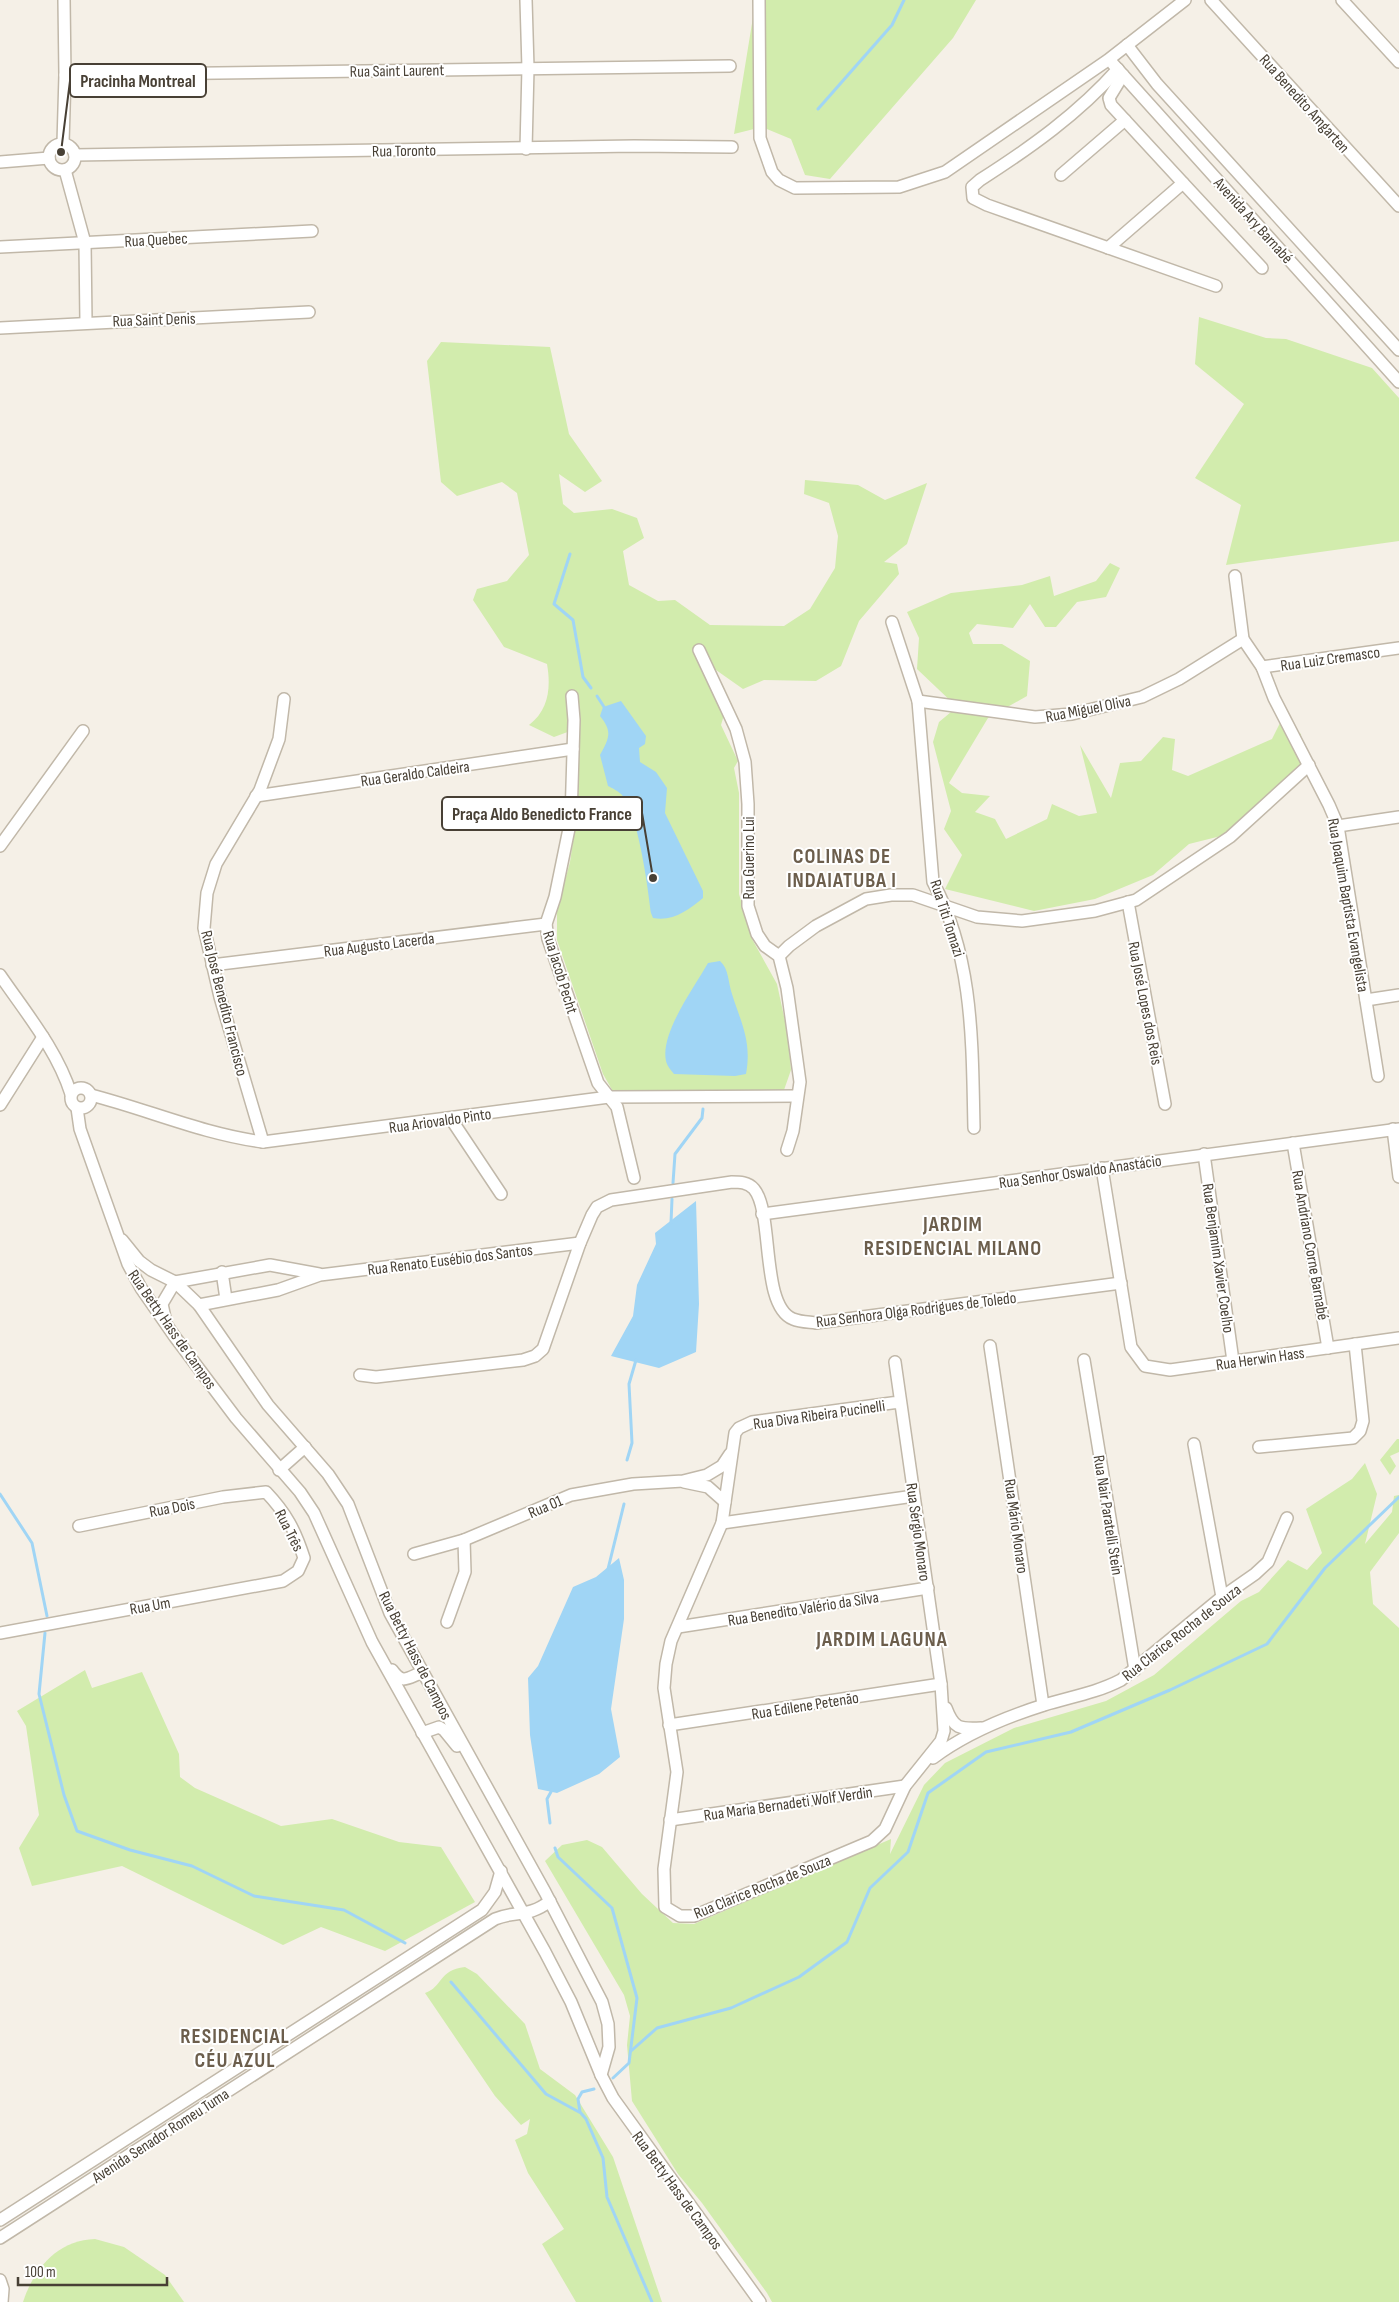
<svg xmlns="http://www.w3.org/2000/svg" width="1399" height="2302" font-family="'Sofia Sans Condensed',sans-serif">
<style>
.green{fill:#d2ecad}
.water{fill:#a0d5f5}
.lines{fill:none;stroke-linecap:round;stroke-linejoin:round}
.stream{stroke:#a0d5f5;stroke-width:3}
.minor-casing{stroke:#c1b8a9;stroke-width:14}
.minor{stroke:#fff;stroke-width:11}
.labels{text-anchor:middle;stroke-width:4;stroke-linejoin:round;paint-order:stroke}
.street-label{font-size:16px;fill:#484035;stroke:#fff}
.district-label{font-size:21px;font-weight:bold;letter-spacing:1px;fill:#6c5e4c;stroke:#fff}
.leader{fill:none;stroke:#484035;stroke-width:2}
.callout-dot{fill:#484035;stroke:#fff;stroke-width:2}
.callout{fill:#fff;stroke:#484035;stroke-width:2}
.callout-label{font-size:18px;text-anchor:middle;font-weight:bold;fill:#484035}
</style>
<rect width="100%" height="100%" fill="#f5f0e7"/>
<!-- green -->
<g class="green">
<path d="M753,0H976L953,38L830,179L805,175L791,139L762,127L734,134L754,11Z"/>
<path d="M1199,317L1266,338L1286,339L1372,368L1399,398V541L1226,565L1241,505L1195,478L1244,404L1195,364Z"/>
<path d="M441,342L550,347L569,434L602,481L585,492L559,474L563,504L574,513L612,509L637,518L644,538L623,551L629,585L658,601L675,600L710,625L784,626L810,609L835,568L838,536L829,503L804,494L805,480L858,485L885,500L927,483L907,544L884,562L897,564L899,574L859,621L841,666L816,681L764,680L743,689L716,670L703,671L727,705L721,725L738,761L734,768L739,793V894L752,939L777,984L788,1035L791,1070L784,1090L615,1095L603,1074L557,940V910L570,862L578,807L579,751L573,730L554,737L529,725C549,710 551,687 547,664L504,647L473,600L477,589L507,581L529,555L517,493L502,482L457,496L441,482L427,361Z"/>
<path d="M1110,563L1120,568L1106,597L1077,602L1056,627H1045L1030,604L1013,628L977,624L969,633L973,644H1002L1030,661L1027,696L988,718L949,783L962,793L990,796L975,812L995,819L1006,839L1047,819L1052,804L1079,816L1097,813L1080,745L1111,798L1120,763L1141,761L1163,737L1175,739L1172,770L1188,776L1272,739L1281,721L1301,734L1303,763L1225,835L1189,844L1153,875L1095,899L1034,911L945,889L962,855L944,829L951,811L933,742L939,722L957,707L917,669L919,638L907,612L951,593L1022,585L1050,576L1054,596L1096,581Z"/>
<path d="M1397,1439H1399V1452L1390,1456L1396,1466L1390,1475L1380,1460Z"/>
<path d="M1365,1463L1377,1494L1365,1544L1392,1512L1394,1496L1399,1495V1533L1370,1572L1373,1604L1399,1628V2302H772L767,2293L702,2203L678,2174L632,2101L627,2045L630,2016L624,1995L545,1861L562,1845L587,1840L602,1847L642,1894L673,1923L694,1924L891,1839L890,1854L924,1785L945,1763L1014,1728L1106,1701L1154,1675L1241,1601L1259,1592L1288,1560L1307,1570L1322,1553L1306,1509L1352,1479Z"/>
<path d="M85,1670L92,1688L142,1672L179,1754L180,1777L195,1788L281,1826L332,1819L399,1842L441,1847L475,1902L385,1951L321,1927L283,1945L122,1866L32,1886L19,1848L39,1815L26,1726L17,1711Z"/>
<path d="M465,1967L477,1974L525,2024L540,2069L575,2095L613,2157L662,2302H576L542,2244L564,2229L528,2173L515,2140L527,2134L530,2119L521,2125L495,2096L425,1993C443,1987 438,1970 465,1967Z"/>
<path d="M95,2239L124,2247L165,2275L184,2302H23C34,2268 58,2240 95,2239Z"/>
</g>
<!-- water -->
<g class="water">
<path d="M621,701L646,736L645,744L639,748L640,762L656,772L667,788L665,813L703,891V898C688,910 673,922 653,918L651,913C648,888 638,811 621,794C618,791 612,788 608,786L600,755C609,738 613,732 600,716L603,707Z"/>
<path d="M720,961C729,969 728,982 732,994C741,1023 752,1041 746,1074L735,1076L674,1074C671,1070 667,1066 666,1061C660,1033 694,988 708,963Z"/>
<path d="M696,1201L699,1304L696,1352L659,1368L611,1356L633,1316L637,1285L656,1244L655,1233Z"/>
<path d="M619,1558L624,1580V1619L611,1709L620,1757L599,1774L557,1793L538,1789L530,1735L528,1678L538,1666L573,1587L596,1577Z"/>
</g>
<g class="lines">
<!-- stream -->
<g class="stream">
<path d="M818,109L892,25L904,0"/>
<path d="M570,554L554,604L573,620L583,677L591,688"/>
<path d="M597,696L606,710"/>
<path d="M673,1183L675,1154L702,1118L703,1109"/>
<path d="M671,1223L672,1199"/>
<path d="M627,1460L632,1443L629,1384L636,1360"/>
<path d="M0,1494L32,1543L47,1616"/>
<path d="M608,1569L624,1504"/>
<path d="M45,1633L39,1694L64,1795L77,1831L130,1850L192,1866L254,1896L344,1910L405,1943"/>
<path d="M550,1823L547,1799L552,1790"/>
<path d="M555,1848L558,1857L612,1908L637,1998L629,2063L613,2078"/>
<path d="M451,1982L546,2094L579,2112"/>
<path d="M631,2051L657,2028L731,2008L799,1977L847,1942L870,1888L908,1852L928,1793L986,1752L1071,1732L1170,1690L1267,1644L1325,1568L1399,1497"/>
<path d="M594,2089L582,2092L578,2099L580,2112L586,2119L603,2158L607,2197L652,2302"/>
</g>
<defs>
<g id="minor">
<path d="M759,0L760,138L772,172L779,180L795,188L899,187L945,172L1108,60L1185,0"/>
<path d="M1211,0L1399,206"/>
<path d="M1342,0L1399,62"/>
<path d="M1127,45L1157,84L1399,350"/>
<path d="M1113,64L1399,382"/>
<path d="M1118,69C1078,114 1030,148 980,180L972,187L973,198L987,205L1216,286"/>
<path d="M65,75L730,66"/>
<path d="M63,143L65,75L64,0"/>
<circle cx="62" cy="157" r="13"/>
<path d="M526,149L528,68L526,0"/>
<path d="M75,155L634,146L732,147"/>
<path d="M0,162L49,158"/>
<path d="M65,170L85,243L86,322"/>
<path d="M1061,175L1125,120"/>
<path d="M1183,183L1262,268"/>
<path d="M0,247L312,231"/>
<path d="M1108,248L1183,183L1111,105L1109,98L1123,75"/>
<path d="M0,328L309,312"/>
<path d="M1235,576L1243,639L1262,667L1274,698L1329,805L1338,826L1378,1076"/>
<path d="M892,622L918,701L933,882C974,958 972,1044 974,1128"/>
<path d="M699,650L736,729L745,762L748,804V906L757,934L765,946L779,956L787,988L800,1082L793,1131L787,1150"/>
<path d="M1262,667L1399,648"/>
<path d="M572,696L574,720L571,819L555,897L546,924L548,939L598,1083L617,1107L634,1178"/>
<path d="M918,701L1035,717L1072,714L1142,697L1179,679L1243,639"/>
<path d="M256,796L573,749"/>
<path d="M1338,826L1399,817"/>
<path d="M0,846L83,731"/>
<path d="M1128,902L1165,1104"/>
<path d="M779,956L789,946L816,926L866,899L891,895H913L977,917L1022,921L1095,911L1136,900L1230,837L1309,765"/>
<path d="M212,965L546,924"/>
<path d="M0,975C26,1013 57,1050 71,1094"/>
<path d="M1366,1000L1399,995"/>
<circle cx="81" cy="1098" r="10"/>
<path d="M91,1095C149,1110 203,1134 263,1142L609,1097L796,1096"/>
<path d="M0,1105L43,1037"/>
<path d="M77,1108L80,1129L128,1264L141,1288L175,1337L236,1418L300,1492L314,1513L372,1642L545,1952L571,2002L601,2075L613,2098L760,2302"/>
<path d="M451,1119L501,1194"/>
<path d="M1393,1129L1399,1177"/>
<path d="M263,1142L220,997L204,928L207,893L216,864L260,790L279,739L284,699"/>
<path d="M1293,1143L1328,1348"/>
<path d="M1204,1154L1233,1361"/>
<path d="M1102,1168L1131,1347L1145,1366L1170,1370L1399,1338"/>
<path d="M762,1214L1399,1129"/>
<path d="M122,1240L139,1261L151,1270L175,1282L199,1305L268,1405L328,1474L348,1504L390,1613L545,1892L602,2002L608,2024L609,2047L601,2075"/>
<path d="M222,1272L226,1299"/>
<path d="M199,1305L278,1290L320,1275L580,1243"/>
<path d="M165,1318L162,1304L175,1282L270,1265L319,1274"/>
<path d="M990,1346L1043,1705"/>
<path d="M1084,1360L1135,1670"/>
<path d="M895,1362L941,1684L944,1731L941,1741L905,1786L885,1829L872,1841L694,1916H680L665,1907L664,1869L677,1772L664,1688L666,1664L671,1641L722,1523L735,1433L739,1428L752,1422L899,1402"/>
<path d="M360,1375L376,1377L523,1360L535,1356L543,1349L580,1243L592,1215L597,1207L611,1200L732,1182C739,1182 748,1182 754,1189C774,1213 760,1306 793,1319C800,1322 809,1322 816,1323L1121,1283"/>
<path d="M1194,1444L1222,1597"/>
<path d="M1259,1447L1353,1438L1360,1431L1363,1421L1355,1344"/>
<path d="M279,1470L305,1447"/>
<path d="M684,1482L708,1487L725,1502"/>
<path d="M722,1523L914,1496"/>
<path d="M414,1554L464,1540L571,1495L633,1484L683,1481L707,1475L722,1466L730,1454"/>
<path d="M447,1622L465,1572L464,1540"/>
<path d="M678,1627L928,1588"/>
<path d="M0,1633L283,1581L298,1571L304,1558C295,1530 286,1513 266,1492L223,1497L79,1526"/>
<path d="M392,1670C403,1685 407,1678 423,1672"/>
<path d="M946,1708C954,1729 959,1729 981,1728"/>
<path d="M669,1725L941,1684"/>
<path d="M422,1733L439,1727L444,1730L457,1746"/>
<path d="M933,1758C965,1734 1006,1717 1044,1705C1070,1697 1096,1693 1121,1680L1222,1597L1255,1574L1268,1562L1287,1518"/>
<path d="M670,1820L905,1786"/>
<path d="M0,2220L482,1910L495,1892L501,1871"/>
<path d="M0,2238L495,1919C517,1910 528,1918 550,1901"/>
<path d="M0,2280L3,2289L2,2302"/>
</g>
</defs>
<!-- minor casing -->
<use href="#minor" class="minor-casing"/>
<!-- minor -->
<use href="#minor" class="minor"/>
</g>
<g class="labels">
<!-- street labels -->
<g class="street-label">
<text transform="translate(397 70) rotate(-1)" y="6">Rua Saint Laurent</text>
<text transform="translate(1305 103) rotate(48)" y="6">Rua Benedito Amgarten</text>
<text transform="translate(404 150) rotate(-1)" y="6">Rua Toronto</text>
<text transform="translate(1254 220) rotate(48)" y="6">Avenida Ary Barnabé</text>
<text transform="translate(156 239) rotate(-3)" y="6">Rua Quebec</text>
<text transform="translate(154 319) rotate(-2)" y="6">Rua Saint Denis</text>
<text transform="translate(1330 658) rotate(-8)" y="6">Rua Luiz Cremasco</text>
<text transform="translate(1088 708) rotate(-11)" y="6">Rua Miguel Oliva</text>
<text transform="translate(415 773) rotate(-8)" y="6">Rua Geraldo Caldeira</text>
<text transform="translate(748 858) rotate(-90)" y="6">Rua Guerino Lui</text>
<text transform="translate(1349 905) rotate(80)" y="6">Rua Joaquim Baptista Evangelista</text>
<text transform="translate(948 918) rotate(72)" y="6">Rua Titi Tomazi</text>
<text transform="translate(379 944) rotate(-7)" y="6">Rua Augusto Lacerda</text>
<text transform="translate(561 972) rotate(73)" y="6">Rua Jacob Pecht</text>
<text transform="translate(225 1003) rotate(76)" y="6">Rua José Benedito Francisco</text>
<text transform="translate(1146 1003) rotate(79)" y="6">Rua José Lopes dos Reis</text>
<text transform="translate(440 1120) rotate(-8)" y="6">Rua Ariovaldo Pinto</text>
<text transform="translate(1080 1171) rotate(-8)" y="6">Rua Senhor Oswaldo Anastácio</text>
<text transform="translate(1311 1245) rotate(80)" y="6">Rua Andriano Corne Barnabé</text>
<text transform="translate(1219 1258) rotate(82)" y="6">Rua Benjamim Xavier Coelho</text>
<text transform="translate(450 1259) rotate(-7)" y="6">Rua Renato Eusébio dos Santos</text>
<text transform="translate(916 1309) rotate(-7)" y="6">Rua Senhora Olga Rodrigues de Toledo</text>
<text transform="translate(173 1329) rotate(55)" y="6">Rua Betty Hass de Campos</text>
<text transform="translate(1260 1358) rotate(-8)" y="6">Rua Herwin Hass</text>
<text transform="translate(819 1414) rotate(-8)" y="6">Rua Diva Ribeira Pucinelli</text>
<text transform="translate(545 1506) rotate(-23)" y="6">Rua 01</text>
<text transform="translate(172 1507) rotate(-11)" y="6">Rua Dois</text>
<text transform="translate(1109 1515) rotate(81)" y="6">Rua Nair Paratelli Stein</text>
<text transform="translate(1017 1526) rotate(82)" y="6">Rua Mário Monaro</text>
<text transform="translate(290 1530) rotate(63)" y="6">Rua Três</text>
<text transform="translate(919 1532) rotate(82)" y="6">Rua Sérgio Monaro</text>
<text transform="translate(150 1605) rotate(-10)" y="6">Rua Um</text>
<text transform="translate(803 1608) rotate(-9)" y="6">Rua Benedito Valério da Silva</text>
<text transform="translate(1181 1632) rotate(-38)" y="6">Rua Clarice Rocha de Souza</text>
<text transform="translate(416 1655) rotate(63)" y="6">Rua Betty Hass de Campos</text>
<text transform="translate(805 1705) rotate(-9)" y="6">Rua Edilene Petenão</text>
<text transform="translate(788 1803) rotate(-8)" y="6">Rua Maria Bernadeti Wolf Verdin</text>
<text transform="translate(762 1886) rotate(-22)" y="6">Rua Clarice Rocha de Souza</text>
<text transform="translate(160 2135) rotate(-33)" y="6">Avenida Senador Romeu Tuma</text>
<text transform="translate(678 2190) rotate(54)" y="6">Rua Betty Hass de Campos</text>
</g>
<!-- district labels -->
<g class="district-label">
<text x="842" y="863">COLINAS DE<tspan x="842" dy="24">INDAIATUBA I</tspan></text>
<text x="953" y="1231">JARDIM<tspan x="953" dy="24">RESIDENCIAL MILANO</tspan></text>
<text x="882" y="1646">JARDIM LAGUNA</text>
<text x="235" y="2043">RESIDENCIAL<tspan x="235" dy="24">CÉU AZUL</tspan></text>
</g>
</g>
<!-- callouts -->
<path class="leader" d="M61 152L70 81M653 878L642 813"/>
<g class="callout-dot">
<circle cx="61" cy="152" r="5"/>
<circle cx="653" cy="878" r="5"/>
</g>
<g class="callout">
<rect x="70" y="64" width="136" height="33" rx="5"/>
<rect x="442" y="797" width="200" height="33" rx="5"/>
</g>
<g class="callout-label">
<text x="138" y="87">Pracinha Montreal</text>
<text x="542" y="820">Praça Aldo Benedicto France</text>
</g>
<!-- scale -->
<path d="M18 2277v8h149v-8" fill="none" stroke="#484035" stroke-width="2.5"/>
<text x="25" y="2277" font-size="15" fill="#484035" stroke="#ffffff" stroke-width="4" paint-order="stroke">100 m</text>
</svg>
